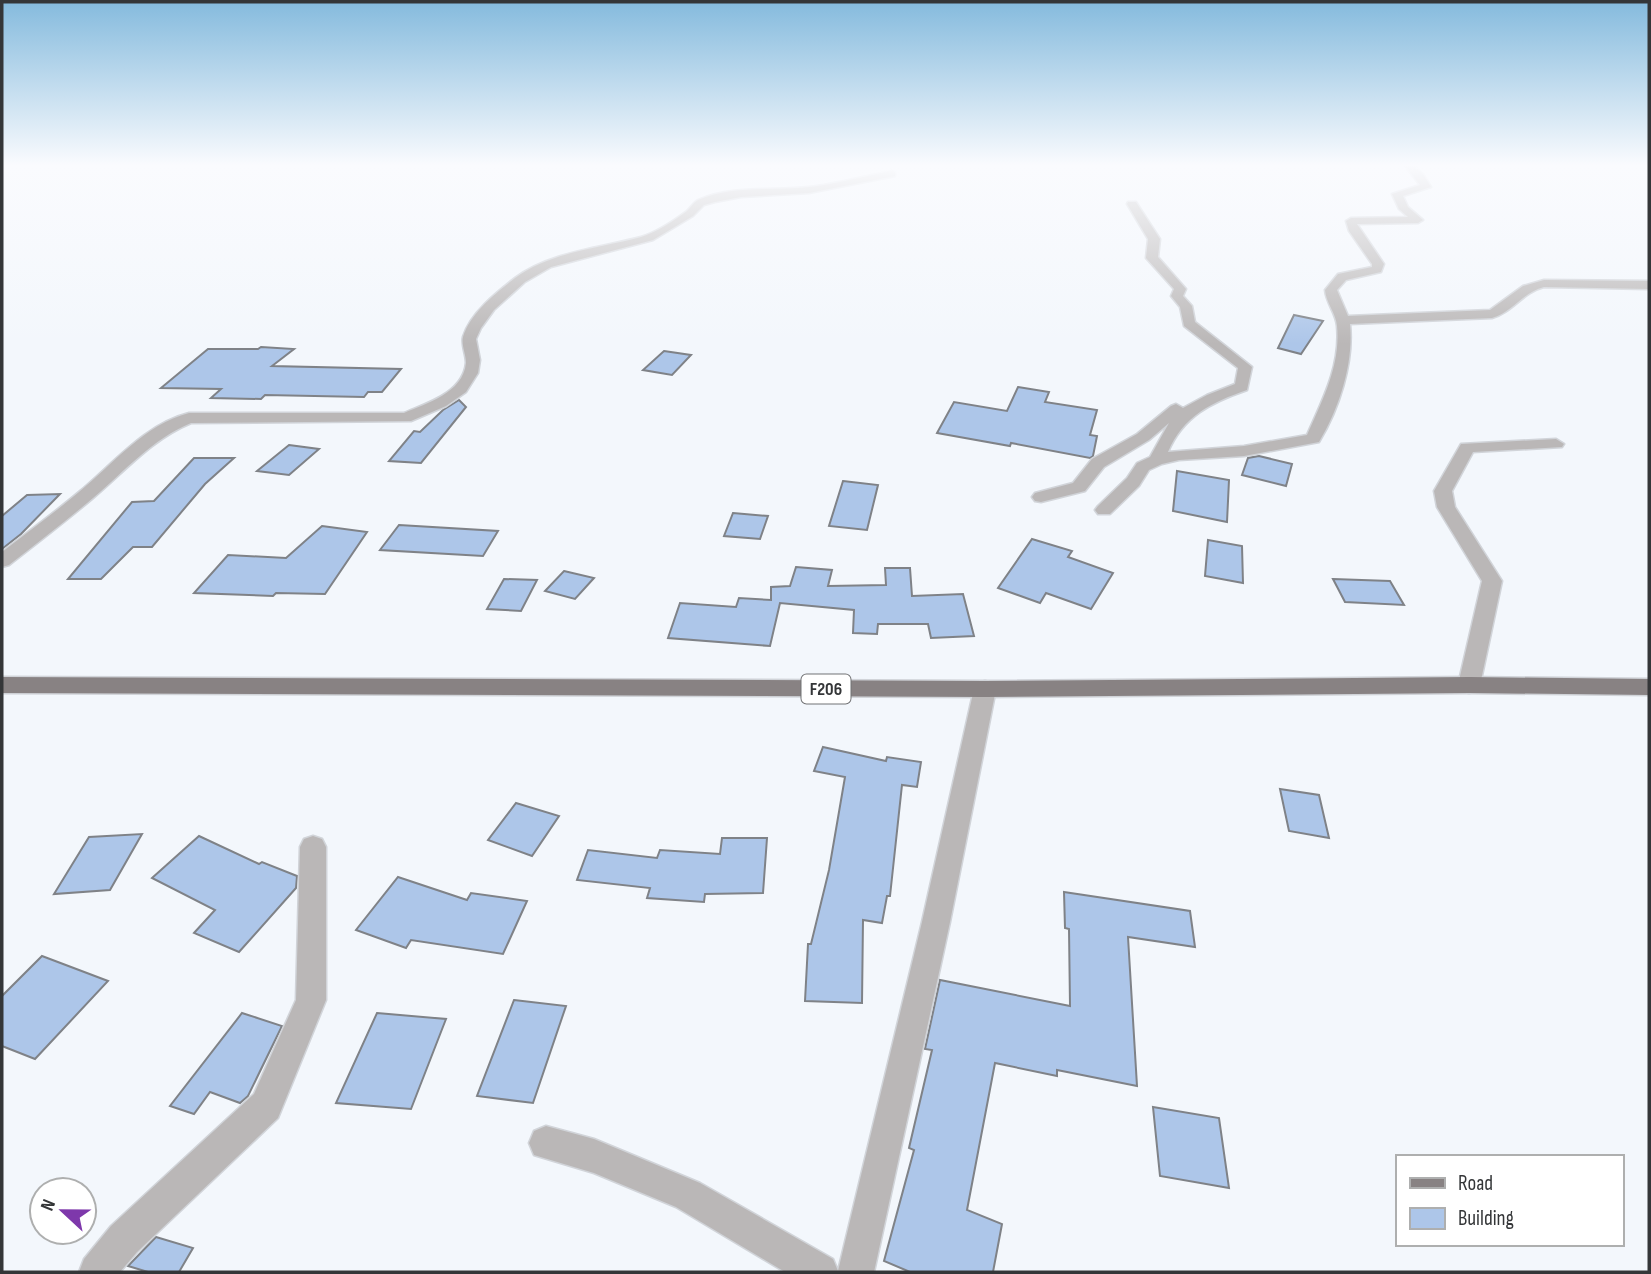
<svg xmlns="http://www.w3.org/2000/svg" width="1651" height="1274" font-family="'Sofia Sans Condensed',sans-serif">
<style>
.building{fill:#adc6e9;stroke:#7f8287;stroke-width:2}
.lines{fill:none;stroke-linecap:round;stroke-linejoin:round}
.street-casing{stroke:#d1d4d9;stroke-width:3}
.primary-casing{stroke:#d1d4d9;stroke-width:3}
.street{fill:#bab7b7;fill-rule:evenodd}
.primary{fill:#888283;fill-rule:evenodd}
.labels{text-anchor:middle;stroke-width:6;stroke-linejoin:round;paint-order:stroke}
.shield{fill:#fff;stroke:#717274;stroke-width:2}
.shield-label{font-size:18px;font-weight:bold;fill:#343638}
</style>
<rect width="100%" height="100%" fill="#f3f7fc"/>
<!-- building -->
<g class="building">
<path d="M1294,315L1323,321L1301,354L1278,348Z"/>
<path d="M261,347L294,349L272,366L401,369L382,392H368L364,397L265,395L261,399L211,398L221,389L161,388L208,349H258Z"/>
<path d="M664,351L691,355L672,375L643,370Z"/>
<path d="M1018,387L1049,392L1045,402L1097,410L1090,435L1097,436L1093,456L1090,458L1011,443L1010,446L937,433L954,402L1007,411Z"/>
<path d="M459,400L466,407L421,463L389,461L414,431L420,432L443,410Z"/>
<path d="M289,445L319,449L289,475L257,471Z"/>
<path d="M1259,456L1292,464L1286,486L1242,475L1248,458Z"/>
<path d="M194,458H234L205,484L152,547H133L101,579H68L132,502L154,501Z"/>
<path d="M1177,471L1229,480L1227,522L1173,511Z"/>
<path d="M843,481L878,485L867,530L829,526Z"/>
<path d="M60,494L21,534L2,549V516L27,495Z"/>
<path d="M733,513L768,516L760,539L724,536Z"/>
<path d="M399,525L498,531L483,556L380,550Z"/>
<path d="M322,526L367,532L325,594L276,593L273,596L194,593L228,555L286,558Z"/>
<path d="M1032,539L1072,551L1068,557L1113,573L1091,609L1046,593L1040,603L998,588Z"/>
<path d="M1208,540L1242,546L1243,583L1205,576Z"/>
<path d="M796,567L832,570L828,586L886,585L885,568H910L912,596L963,594L974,636L931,638L928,624H878L877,634L853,633L854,610L780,603L770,646L668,638L680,603L736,607L739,598L771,600V587L790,586Z"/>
<path d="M564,571L594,578L575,599L545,591Z"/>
<path d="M504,579L537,580L521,611L487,609Z"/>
<path d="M1333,579L1390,581L1404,605L1345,602Z"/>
<path d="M823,747L886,761L887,757L921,762L917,787L902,785L890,896H887L882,923L863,920L862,1003L805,1001L808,944H811L829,870L845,777L814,771Z"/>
<path d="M1280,789L1319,795L1329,838L1289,831Z"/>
<path d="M516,803L559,816L532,856L488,840Z"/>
<path d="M142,834L110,890L54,894L89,837Z"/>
<path d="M199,836L259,864L262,862L297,876L296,888L239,952L194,933L215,910L152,878Z"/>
<path d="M722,838H767L763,893L705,894L704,902L647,898L650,888L577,880L588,850L657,858L660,850L720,854Z"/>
<path d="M398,877L467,900L471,893L527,901L503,954L411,940L406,948L356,930Z"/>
<path d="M1064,892L1190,911L1195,947L1128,937L1137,1086L1057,1070V1076L995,1063L967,1210L1002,1224L993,1272H910L884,1261L914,1150L909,1148L932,1050L925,1049L940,980L1070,1006L1069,929L1065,928Z"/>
<path d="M42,956L108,981L35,1059L2,1046V996Z"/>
<path d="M514,1000L566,1006L533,1103L477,1096Z"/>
<path d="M242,1013L282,1026L248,1096L240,1103L210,1092L194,1114L170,1106Z"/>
<path d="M377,1013L446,1019L411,1109L336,1103Z"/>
<path d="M1153,1107L1219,1118L1229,1188L1160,1176Z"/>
<path d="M156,1237L193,1248L179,1272H148L128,1266Z"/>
</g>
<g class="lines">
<defs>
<g id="street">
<path d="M1405,166H1414L1423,174L1431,187L1403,196L1408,207L1423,220L1418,223L1357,224L1384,264L1381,272L1346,280L1337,290L1348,316L1490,310L1523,286L1544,280L1649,281V289L1544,287C1523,292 1513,312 1492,318L1350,324C1354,363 1339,409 1319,442L1244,456L1179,460L1162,464L1149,470L1139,486L1110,514H1098L1095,510L1098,506L1127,478L1137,463L1150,457L1169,423L1149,440L1104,467L1085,491L1041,502L1035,501L1032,497L1035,493L1073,483L1092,459L1137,434L1171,406L1176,404L1183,408L1207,395L1235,384L1238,368L1184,326L1180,307L1171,296L1174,289L1146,258L1148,239L1127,204L1128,202H1136L1160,239L1158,257L1186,289L1183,296L1192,306L1195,322L1252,367L1247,390C1212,402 1183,416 1168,452L1244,446L1307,435C1322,401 1341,365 1337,326C1336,313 1326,303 1325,290L1338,274L1372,267V264L1349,231L1346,221L1351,218L1408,217L1399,209L1392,194L1420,185Z"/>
<path d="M892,171L895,172V176L809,193L741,197L715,202L704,205L693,216L653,240L551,267L525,282L494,310L481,328L476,339L480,360L478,373L466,392L446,406L411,421L191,423C152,439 125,471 93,498C66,521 37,543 9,565L2,567V552C28,532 54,513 79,492C113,464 145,424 189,413H404C427,403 463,393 466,363C466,354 461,345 463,337C470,313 497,292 515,278C550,252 600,248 641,237C655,233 675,220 687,211C691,207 694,202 698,200C732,185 773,191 809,187C836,184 864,176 892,171Z"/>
<path d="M1556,439L1564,444L1562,447L1473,452L1452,491L1455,507L1502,581L1480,685L1477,691L1469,693L1461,691L1458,685L1482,581L1437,507L1434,491L1461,444Z"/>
<path d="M985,681L993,683L996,689L950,922L874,1272H785L676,1207L594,1173L534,1155L529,1143L534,1131L546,1126L594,1139L700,1183L833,1259L838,1271L922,922L974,689L977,683Z"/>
<path d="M313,836L322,839L326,847V1000L278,1118L137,1252L120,1272H79L84,1259L111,1226L254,1094L296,1000L300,847L304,839Z"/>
</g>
<path id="primary" d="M2,677L985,681L1469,677L1649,679V695L1469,693L985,697L2,693Z"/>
</defs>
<!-- street casing -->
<use href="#street" class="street-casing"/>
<!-- primary casing -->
<use href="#primary" class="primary-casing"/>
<!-- street -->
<use href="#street" class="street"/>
<!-- primary -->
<use href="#primary" class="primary"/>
</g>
<!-- sky -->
<linearGradient id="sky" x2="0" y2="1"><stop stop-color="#84badd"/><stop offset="0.48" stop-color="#fafbfe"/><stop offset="1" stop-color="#fafbfe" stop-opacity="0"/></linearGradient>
<rect width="1651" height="344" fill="url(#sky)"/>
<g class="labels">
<!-- shield labels -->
<rect class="shield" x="801.5" y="674.5" width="49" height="29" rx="5"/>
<g class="shield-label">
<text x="826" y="695">F206</text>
</g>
</g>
<!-- border -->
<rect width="1651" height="1274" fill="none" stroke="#343638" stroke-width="7"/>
<!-- legend -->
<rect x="1396" y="1155" width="228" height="91" fill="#ffffff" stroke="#aeafaf" stroke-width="2"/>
<rect x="1410" y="1178" width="35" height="10" fill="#888283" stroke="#aeafaf" stroke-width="2"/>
<text x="1458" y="1190" font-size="21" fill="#343638">Road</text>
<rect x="1410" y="1208" width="35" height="21" fill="#adc6e9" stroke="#aeafaf" stroke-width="2"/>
<text x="1458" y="1225" font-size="21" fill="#343638">Building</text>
<!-- north arrow -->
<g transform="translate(63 1211) rotate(292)"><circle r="33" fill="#ffffff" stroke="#aeafaf" stroke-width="2"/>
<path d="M0-5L12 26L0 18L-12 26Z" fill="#7e38ab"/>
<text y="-10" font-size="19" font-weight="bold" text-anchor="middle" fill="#343638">N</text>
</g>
</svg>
